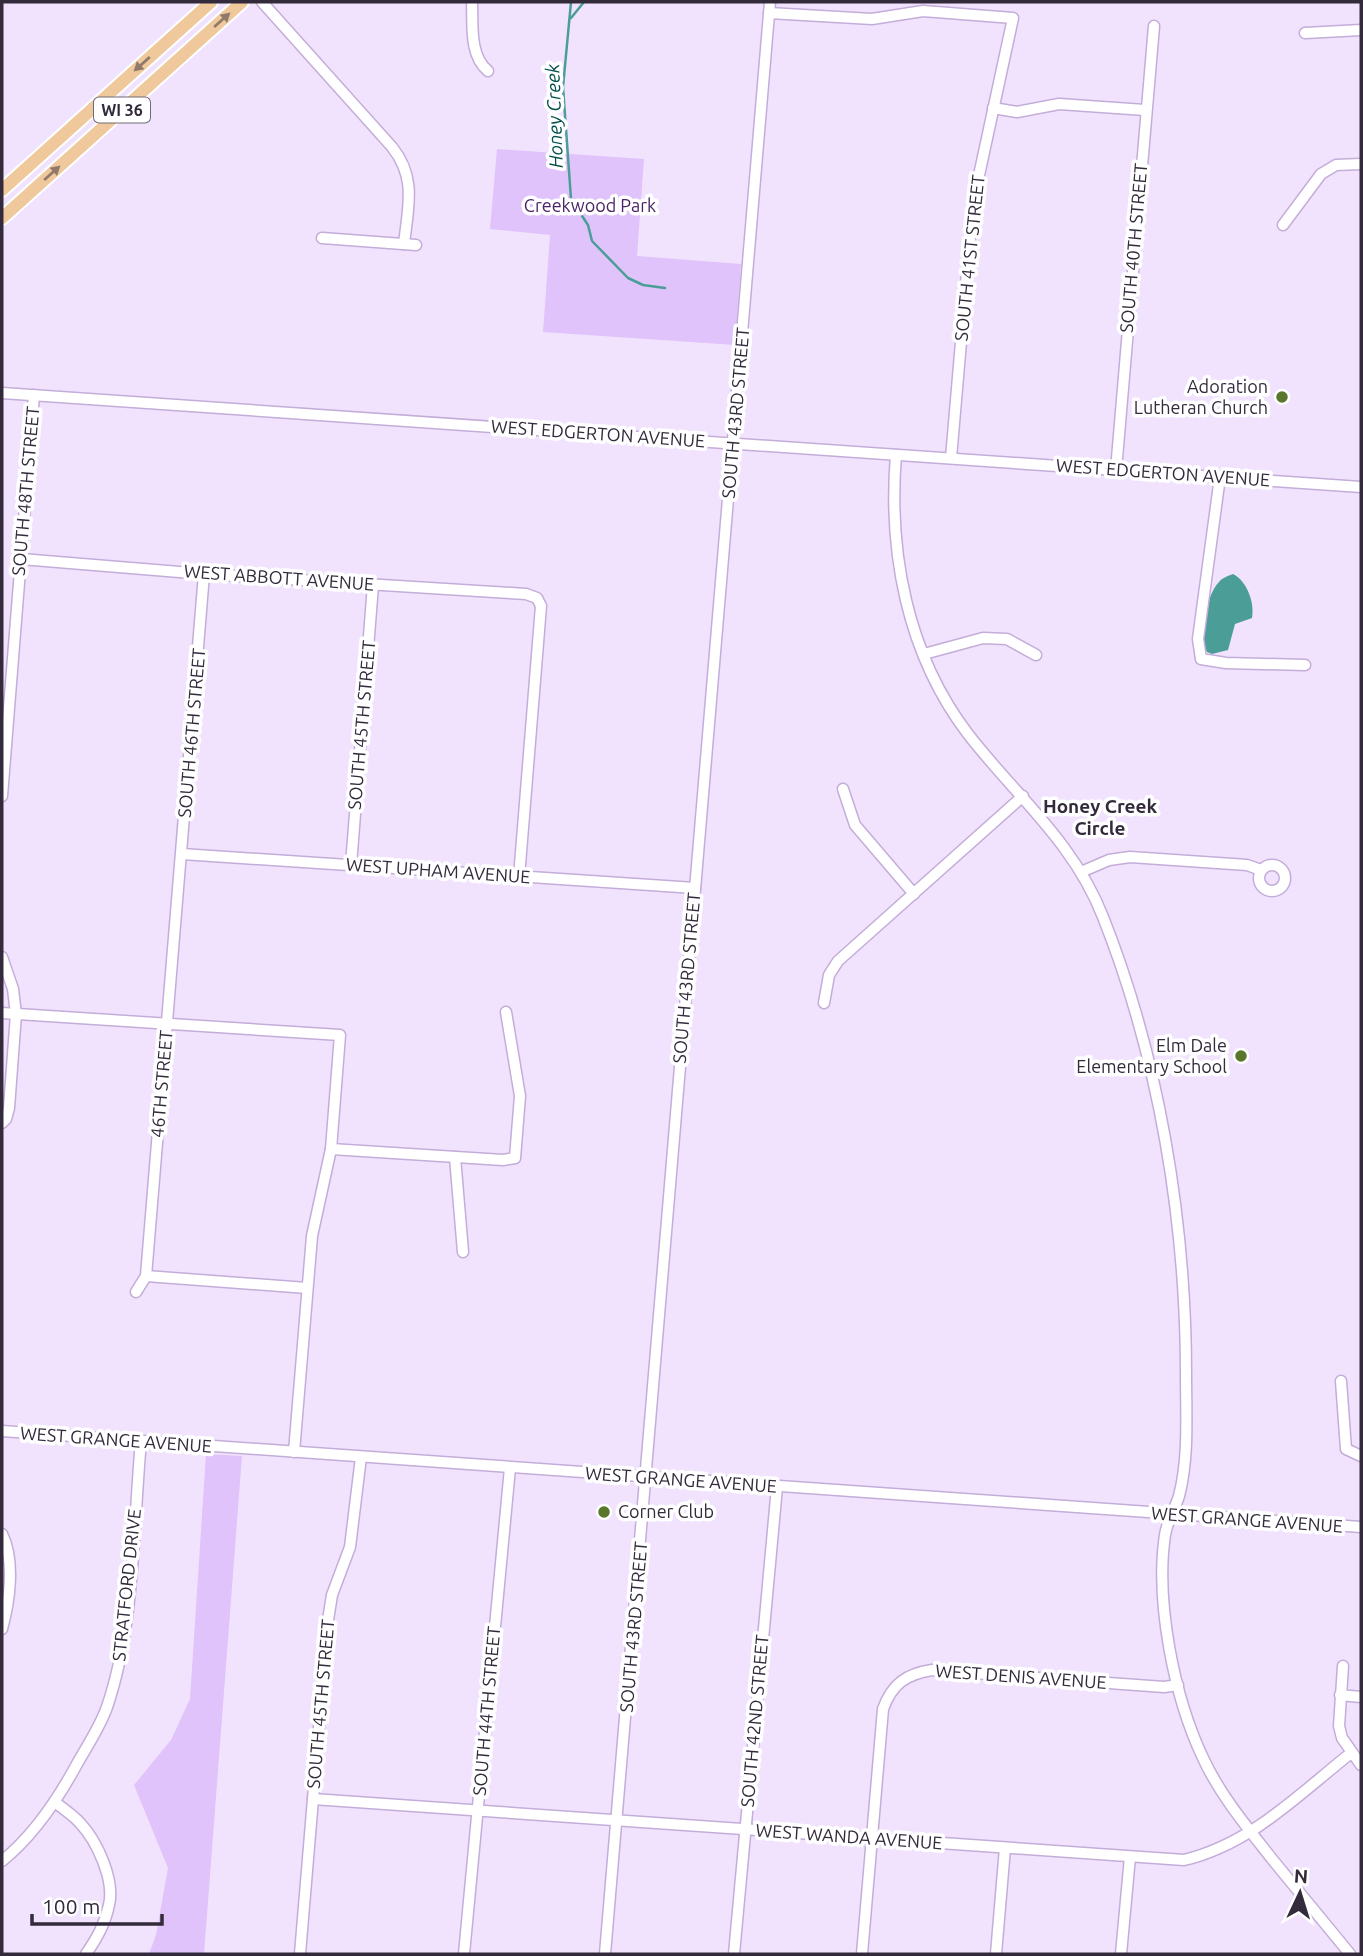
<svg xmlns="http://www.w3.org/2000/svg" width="1363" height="1956" font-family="Ubuntu,sans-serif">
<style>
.green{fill:#e0c3fa}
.water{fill:#4a9e97}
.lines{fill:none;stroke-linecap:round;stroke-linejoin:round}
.stream{stroke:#4a9e97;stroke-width:2.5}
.minor-casing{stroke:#c4add9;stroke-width:13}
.major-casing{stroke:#fff;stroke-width:16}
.minor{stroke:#fff;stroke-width:10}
.major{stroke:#efc89b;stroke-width:12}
.oneway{fill:#91796b}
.poi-dot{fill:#58772d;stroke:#fff;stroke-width:2.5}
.labels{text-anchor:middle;stroke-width:7;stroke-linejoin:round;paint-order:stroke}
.shield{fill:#fff;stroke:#706a76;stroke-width:2}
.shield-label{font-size:16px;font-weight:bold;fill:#332a3b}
.park-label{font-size:18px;fill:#4a2565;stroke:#fff}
.street-label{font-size:18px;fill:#332a3b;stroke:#fff}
.poi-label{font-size:18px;fill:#332a3b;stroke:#fff;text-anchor:end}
.water-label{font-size:19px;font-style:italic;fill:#004f4a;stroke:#fff}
.neighbourhood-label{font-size:19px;font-weight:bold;fill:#332a3b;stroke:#fff}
</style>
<rect width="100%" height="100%" fill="#f1e3fe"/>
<!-- green -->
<g class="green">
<path d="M497,149L644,159L637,256L741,264L735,345L543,332L550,235L490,229Z"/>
<path d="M206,1454L242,1456L204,1954H149L156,1935L168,1868L134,1785L171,1740L190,1699Z"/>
</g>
<!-- water -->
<path class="water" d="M1233,574C1247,581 1255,603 1252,618L1235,624L1228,650L1212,654L1207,652C1199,636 1206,595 1219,582C1222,578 1228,576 1233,574Z"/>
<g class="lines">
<!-- stream -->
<g class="stream">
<path d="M571,2L563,87L571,199L588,225L592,241L628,278L643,285L665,288"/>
<path d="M571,18L584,2"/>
</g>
<defs>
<g id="minor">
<path d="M262,2L392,147C417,178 408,207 404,244"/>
<path d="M472,2C473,25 469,55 488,71"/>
<path d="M769,13L872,19L923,11L1013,18L973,203L951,458"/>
<path d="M1305,33L1361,30"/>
<path d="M993,108L1017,112L1059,104L1145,110"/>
<path d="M1283,225L1321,174L1336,165L1361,164"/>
<path d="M322,238L416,245"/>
<path d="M2,393L1361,487"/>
<path d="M896,455C888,552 907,654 968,734C1015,795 1074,842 1103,917C1159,1058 1186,1222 1186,1374C1186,1414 1189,1458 1179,1496C1175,1509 1167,1521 1165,1535C1155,1601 1174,1697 1203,1758C1220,1795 1247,1827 1272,1859C1298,1891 1324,1922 1350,1954"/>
<path d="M1116,470L1154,26"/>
<path d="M1220,477L1198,639L1201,659L1226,663L1305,665"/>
<path d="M21,559L204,574L526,594L537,598L541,606L519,877"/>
<path d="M924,654L983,638L1007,639L1036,655"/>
<path d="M843,789L855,825L914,894"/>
<path d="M2,796L34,395"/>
<path d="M182,854L695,888"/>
<circle cx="1272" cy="878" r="13"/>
<path d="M351,865L373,585"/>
<path d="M1081,872L1109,860L1130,857L1247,865L1261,870"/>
<path d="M2,957L13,989L16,1014L9,1108L6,1119L2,1123"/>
<path d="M824,1003L829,975L838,961L1023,796"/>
<path d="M2,1013L340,1035L331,1149L312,1236L294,1452"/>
<path d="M331,1149L503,1160L515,1158L520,1096L506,1012"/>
<path d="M455,1157L463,1252"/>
<path d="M146,1276L307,1288"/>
<path d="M136,1292L146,1276L204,574"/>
<path d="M1341,1381L1346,1449L1361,1456"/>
<path d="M2,1431L1361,1527"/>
<path d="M2,1534C15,1560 10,1600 2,1629"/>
<path d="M1343,1666L1339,1726L1342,1738L1361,1765"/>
<path d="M1340,1695L1361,1697"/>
<path d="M313,1799L1184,1860C1251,1844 1298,1795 1351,1753"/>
<path d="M55,1802C63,1809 73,1815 80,1823C97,1841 115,1880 109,1905C105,1924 97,1938 86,1954"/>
<path d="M2,1861C33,1836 58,1799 77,1764C87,1746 100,1727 107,1707C135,1625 133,1528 141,1441"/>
<path d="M300,1954L328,1620L332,1595L350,1547L361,1457"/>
<path d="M464,1954L510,1468"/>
<path d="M605,1954L770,2"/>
<path d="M734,1954L777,1487"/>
<path d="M862,1954L883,1709C892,1684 906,1674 932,1670L1164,1687L1178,1685"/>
<path d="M996,1954L1005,1848"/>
<path d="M1121,1954L1130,1857"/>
</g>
<g id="major">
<path d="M2,190L211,2"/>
<path d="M2,218L242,2"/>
</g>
</defs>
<!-- minor casing -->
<use href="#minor" class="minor-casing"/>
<!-- major casing -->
<use href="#major" class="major-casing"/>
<!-- minor -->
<use href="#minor" class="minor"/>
<!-- major -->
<use href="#major" class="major"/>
</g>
<!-- one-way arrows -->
<defs><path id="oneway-solid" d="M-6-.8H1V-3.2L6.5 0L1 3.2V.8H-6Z" transform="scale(1.75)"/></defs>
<g class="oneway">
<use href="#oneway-solid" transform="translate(222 20) rotate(-42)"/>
<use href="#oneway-solid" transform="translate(142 64) rotate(138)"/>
<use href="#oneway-solid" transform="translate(52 173) rotate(-42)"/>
</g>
<!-- markers -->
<g class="poi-dot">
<circle cx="1282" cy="397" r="7"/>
<circle cx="1241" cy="1056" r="7"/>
<circle cx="604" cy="1512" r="7"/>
</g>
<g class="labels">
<!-- shield labels -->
<rect class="shield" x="94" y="97.5" width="56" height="25" rx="5"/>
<g class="shield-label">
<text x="122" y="116">WI 36</text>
</g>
<!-- park labels -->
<g class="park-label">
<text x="590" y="212">Creekwood Park</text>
</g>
<!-- street labels -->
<g class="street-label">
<text transform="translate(1134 248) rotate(-85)" y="6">SOUTH 40TH STREET</text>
<text transform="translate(970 258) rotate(-84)" y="6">SOUTH 41ST STREET</text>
<text transform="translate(736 413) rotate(-85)" y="6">SOUTH 43RD STREET</text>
<text transform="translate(598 434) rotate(4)" y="6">WEST EDGERTON AVENUE</text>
<text transform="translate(1163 473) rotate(4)" y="6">WEST EDGERTON AVENUE</text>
<text transform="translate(26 491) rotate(-85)" y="6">SOUTH 48TH STREET</text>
<text transform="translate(279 578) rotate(4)" y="6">WEST ABBOTT AVENUE</text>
<text transform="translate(362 725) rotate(-85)" y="6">SOUTH 45TH STREET</text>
<text transform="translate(192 733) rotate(-85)" y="6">SOUTH 46TH STREET</text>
<text transform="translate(438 871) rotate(4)" y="6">WEST UPHAM AVENUE</text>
<text transform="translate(687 978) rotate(-85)" y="6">SOUTH 43RD STREET</text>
<text transform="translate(162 1084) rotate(-85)" y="6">46TH STREET</text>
<text transform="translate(116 1440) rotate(4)" y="6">WEST GRANGE AVENUE</text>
<text transform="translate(681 1480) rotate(4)" y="6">WEST GRANGE AVENUE</text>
<text transform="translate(1247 1520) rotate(4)" y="6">WEST GRANGE AVENUE</text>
<text transform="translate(127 1585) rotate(-84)" y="6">STRATFORD DRIVE</text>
<text transform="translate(634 1627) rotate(-85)" y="6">SOUTH 43RD STREET</text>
<text transform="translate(1021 1677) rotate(4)" y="6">WEST DENIS AVENUE</text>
<text transform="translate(321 1704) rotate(-85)" y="6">SOUTH 45TH STREET</text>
<text transform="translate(487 1711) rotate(-85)" y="6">SOUTH 44TH STREET</text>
<text transform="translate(755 1721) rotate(-85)" y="6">SOUTH 42ND STREET</text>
<text transform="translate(849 1837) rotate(4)" y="6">WEST WANDA AVENUE</text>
</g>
<!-- poi labels -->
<g class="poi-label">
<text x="1268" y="393">Adoration<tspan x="1268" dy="21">Lutheran Church</tspan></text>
<text x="1227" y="1052">Elm Dale<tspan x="1227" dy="21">Elementary School</tspan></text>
<text x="618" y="1518" text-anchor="start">Corner Club</text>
</g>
<!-- water labels -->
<g class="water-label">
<text transform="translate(554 116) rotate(-92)" y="7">Honey Creek</text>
</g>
<!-- neighbourhood labels -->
<g class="neighbourhood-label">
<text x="1100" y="813">Honey Creek<tspan x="1100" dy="22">Circle</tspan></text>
</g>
</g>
<!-- border -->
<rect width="1363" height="1956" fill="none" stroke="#332a3b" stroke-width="7"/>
<!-- north arrow -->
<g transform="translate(1300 1893) rotate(4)" stroke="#ffffff" stroke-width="5" paint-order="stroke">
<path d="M0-5L12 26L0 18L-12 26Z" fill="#332a3b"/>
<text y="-10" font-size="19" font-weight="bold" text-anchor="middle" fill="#332a3b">N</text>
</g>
<!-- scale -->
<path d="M32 1914v10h130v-10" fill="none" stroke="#332a3b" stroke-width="3.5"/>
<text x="42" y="1914" font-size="21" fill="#332a3b" stroke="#ffffff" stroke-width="5" paint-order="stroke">100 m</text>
</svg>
